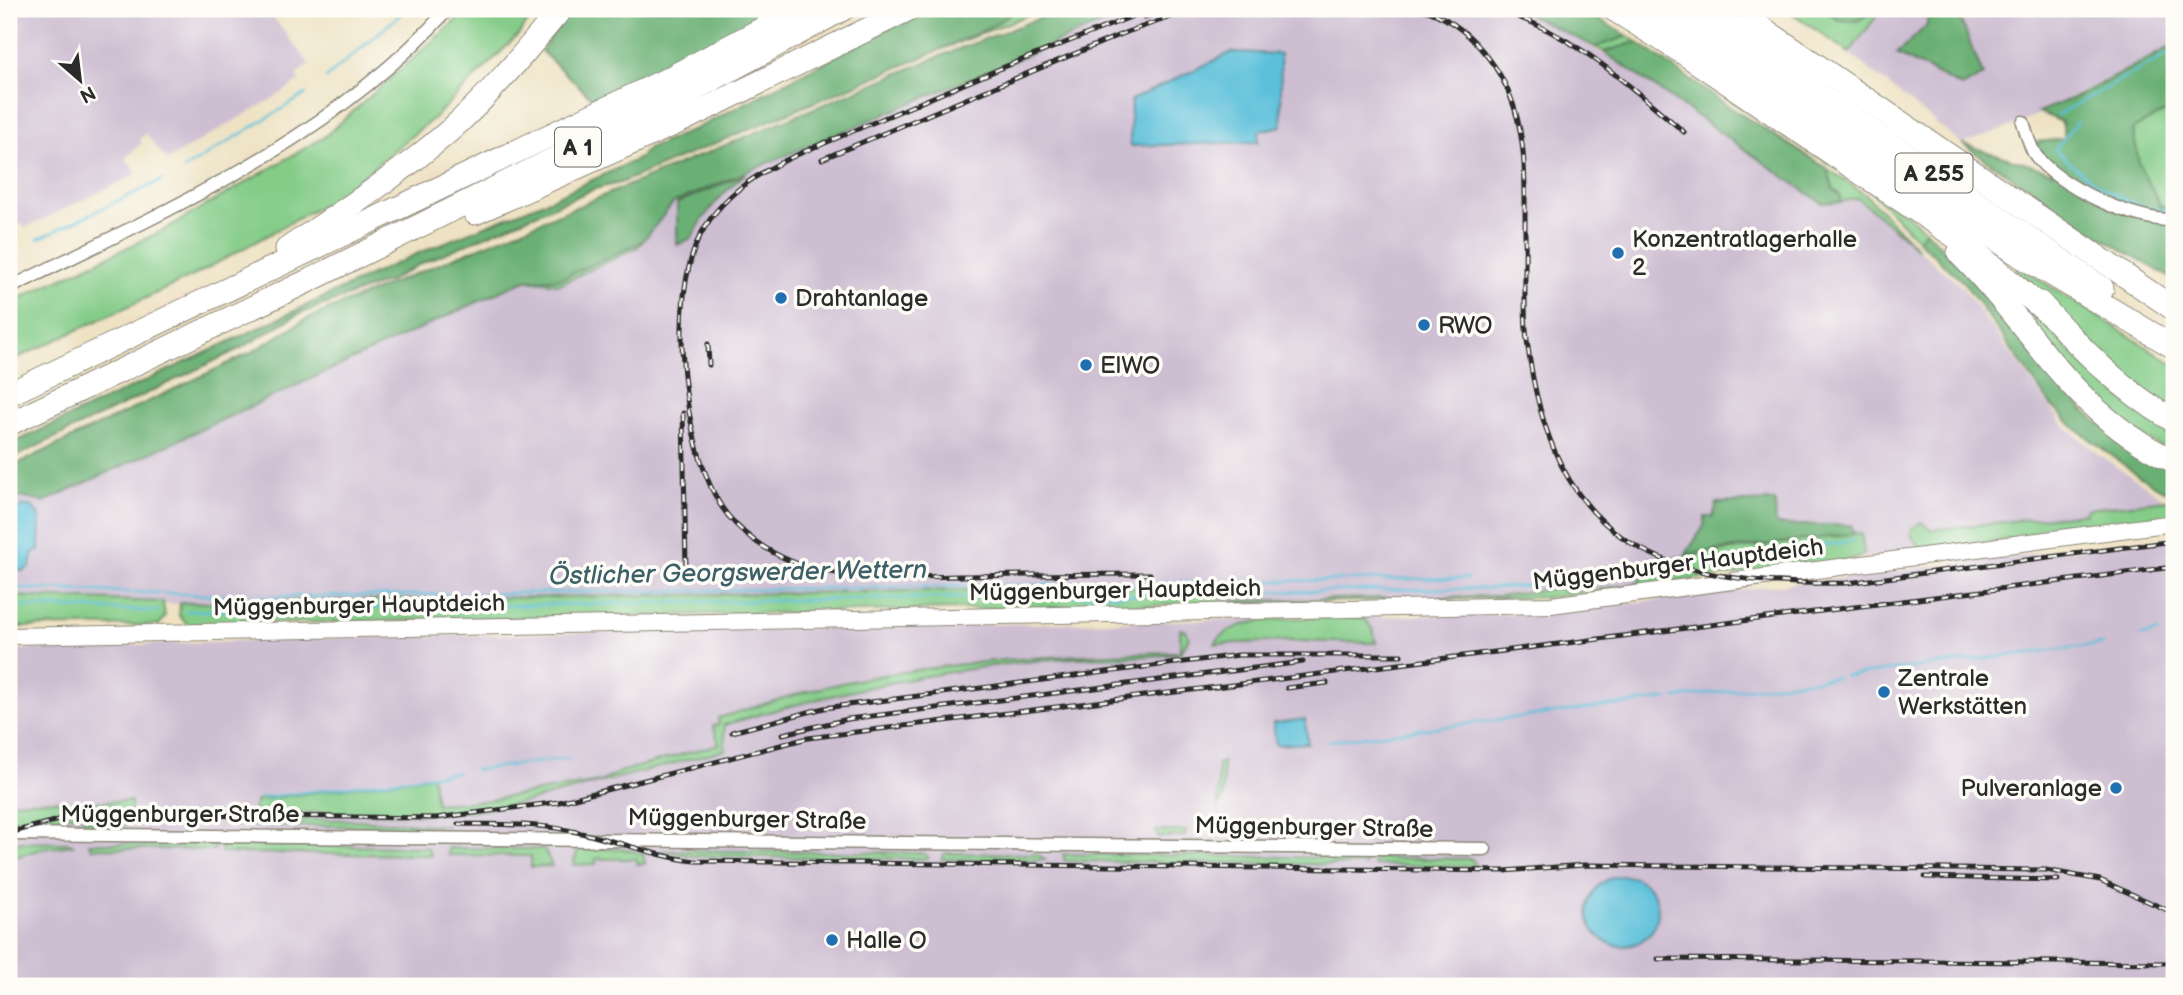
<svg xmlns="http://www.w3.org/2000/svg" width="2183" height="995" font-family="'Balsamiq Sans',sans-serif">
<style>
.industrial{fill:#cdbed2}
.green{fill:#84cc88;stroke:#587c5a;stroke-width:2}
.forest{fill:#6bb074;stroke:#4b6e50;stroke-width:2}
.water{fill:#5cc0da;stroke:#447682;stroke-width:2}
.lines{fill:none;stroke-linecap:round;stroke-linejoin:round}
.stream{stroke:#5cc0da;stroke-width:2.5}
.minor-casing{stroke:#8c8677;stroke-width:15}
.tertiary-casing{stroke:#8c8677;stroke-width:18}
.motorway-casing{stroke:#8c8677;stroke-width:25}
.minor{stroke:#fff;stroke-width:12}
.tertiary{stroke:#fff;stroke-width:16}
.motorway{stroke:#fff;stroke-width:23}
.rail-casing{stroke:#2b2b2b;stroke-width:5}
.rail{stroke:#fdfcf7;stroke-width:2.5;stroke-dasharray:8;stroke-linecap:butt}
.poi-dot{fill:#1f6fb2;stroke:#fdfcf7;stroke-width:2.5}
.labels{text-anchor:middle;stroke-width:7;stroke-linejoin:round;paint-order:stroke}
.shield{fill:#fdfcf7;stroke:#6a6a68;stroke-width:2}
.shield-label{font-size:23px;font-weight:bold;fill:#2b2b2b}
.poi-label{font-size:24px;fill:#2b2b2b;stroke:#fdfcf7;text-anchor:start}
.street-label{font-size:24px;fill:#2b2b2b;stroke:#fdfcf7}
.water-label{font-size:26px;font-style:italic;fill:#3c5f68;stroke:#fdfcf7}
</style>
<rect width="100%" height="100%" fill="#fdfcf7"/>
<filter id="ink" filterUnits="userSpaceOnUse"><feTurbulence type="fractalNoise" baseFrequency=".0143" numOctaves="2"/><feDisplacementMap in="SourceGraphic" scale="14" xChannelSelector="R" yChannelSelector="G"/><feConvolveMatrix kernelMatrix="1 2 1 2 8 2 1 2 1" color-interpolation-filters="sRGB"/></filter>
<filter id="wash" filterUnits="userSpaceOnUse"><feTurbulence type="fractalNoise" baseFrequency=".00686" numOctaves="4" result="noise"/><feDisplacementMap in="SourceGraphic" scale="28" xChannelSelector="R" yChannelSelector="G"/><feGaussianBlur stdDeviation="1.57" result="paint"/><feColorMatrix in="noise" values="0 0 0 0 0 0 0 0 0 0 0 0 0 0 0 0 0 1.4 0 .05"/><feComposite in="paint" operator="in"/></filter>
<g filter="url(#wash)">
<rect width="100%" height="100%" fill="#eee2c3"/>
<!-- industrial -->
<g class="industrial">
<path d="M9,9H267L309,64L296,75L300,80L282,93L167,160L146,134L139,139L142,143L125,158L137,174L25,228L22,223L9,229Z"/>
<path d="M1137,9H1517L1542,19L1633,71L1822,203L1858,198L1961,286L2062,423L2102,457L2167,500L2087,509L2086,513L1934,549L1857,559L1850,525L1730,526L1732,548L1650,561L1640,582L1632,585L1565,592L1557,588L1498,596L1228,601L1217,597L1216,586L165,604L9,596V503L20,497L525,280L560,283L638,247L674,202Z"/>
<path d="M1882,9H1927L1928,25L1957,11L1950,9H2174V45L2023,122L1962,144L1849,53Z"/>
<path d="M2174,537V986H9V650L288,639L1552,613Z"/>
</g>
<!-- green -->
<g class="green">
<path d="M469,9H537L519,34L435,117L337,197L195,275L9,362V303L160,232L324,137Z"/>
<path d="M1019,9H1043L935,52L983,31Z"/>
<path d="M1786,9H1825L1838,20L1882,9L1849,53Z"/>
<path d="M1628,36L1637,42L1604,52L1595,47Z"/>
<path d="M1720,90L1802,141L1910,217L1925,230L1919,239L1923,245L1869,189L1732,102Z"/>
<path d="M2174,107V206L2162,208L2139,164L2133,129Z"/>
<path d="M1828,169L1866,195L1919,250L1858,198L1840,202L1841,196L1833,189Z"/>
<path d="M643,241L638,247L560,284L525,280L560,279Z"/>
<path d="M2016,265L2174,364V411L2151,399L2018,272Z"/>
<path d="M1987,269L2038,316L2085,368L2133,407L2174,431V455L2106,414Z"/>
<path d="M2167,500L2174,502V518L1923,550L1911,535L1912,529L1921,522L1931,530L2086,513V509Z"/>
<path d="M1861,533L1864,554L1857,559L1553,597L188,625L179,616L180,603L1217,586V597L1228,601L1498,596L1557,588L1565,592L1632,585L1640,581L1650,561Z"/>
<path d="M9,596L163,602L165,617L159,625L9,627Z"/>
<path d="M1364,618L1373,630L1376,643L1292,641L1215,644C1231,610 1331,619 1364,618Z"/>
<path d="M1180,629L1186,630L1189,637L1181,653C1135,660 1088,655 1042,660C933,671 829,693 724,725L725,750L530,801L482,810L436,814L252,812L257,800L432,776L436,804L482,801L599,782L623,771L719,744L713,726L719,724L718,718C768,703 820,686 872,677C974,659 1077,654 1180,652Z"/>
<path d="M1223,762V798L1218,806V764Z"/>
<path d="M56,800L65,803L131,801V812L70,815L30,823L9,824V802Z"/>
<path d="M105,817H130L125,825L52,824Z"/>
<path d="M230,819L356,820L448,826L388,830L378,826H235Z"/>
<path d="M1156,831H1186L1185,836L1158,837Z"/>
<path d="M9,842L70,843L73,845L42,849L9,859Z"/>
<path d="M89,843L427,847L431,855L222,853L221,846H215L214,850L91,848Z"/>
<path d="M448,848L544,849L552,866L531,867V856L448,855Z"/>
<path d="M578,849H624L643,854L645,864H637V859H596V864L573,865Z"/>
<path d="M660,850L924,853L928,859L692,856Z"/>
<path d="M945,853L1038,854L1045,860L942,859Z"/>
<path d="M1063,854L1364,858L1365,865L1065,861Z"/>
<path d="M1374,858L1472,859L1476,866L1373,865Z"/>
</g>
<!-- forest -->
<g class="forest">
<path d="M571,9H776L725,39L596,102L541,51Z"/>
<path d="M927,9H1019L983,31L935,52L620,183L594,189L420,264L391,280L297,315L241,348L9,460V445L414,255L549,200L640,158L646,150L701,126Z"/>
<path d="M1063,9H1137L674,202L643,241L560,279L525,280L44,502L20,497L9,503V468L250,353L306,319L935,58Z"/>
<path d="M1517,9H1580L1628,36L1595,47Z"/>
<path d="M1825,9H1879L1857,21L1838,20Z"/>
<path d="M1927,9L1957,11L1983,75L1962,87L1897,54L1927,25Z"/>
<path d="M1637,42L1728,106L1828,169L1833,189L1841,196L1840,202L1822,203L1604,52Z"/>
<path d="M2174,45V107L2133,129L2139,164L2161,208L2174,206V280L2106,240L1962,144L2053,172L2035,142L2065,139L2062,122L2039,112L2078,96Z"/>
<path d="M746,174C723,192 705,211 692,238L677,245V203Z"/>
<path d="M1925,230C2011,313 2060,421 2174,470V496L2140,477L2074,427L2051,405L1964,283L1923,245L1919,239Z"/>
<path d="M1775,501L1776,525H1851L1854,534L1686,554L1704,526L1705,517H1713L1717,503Z"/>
</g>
<!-- water -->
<g class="water">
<path d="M1232,52L1280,54L1282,126L1259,131L1258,142L1130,146L1131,100Z"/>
<path d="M23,506H32L40,518L39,551L33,552L30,567L23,571H9V513Z"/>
<path d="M1305,719L1308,743L1276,745L1273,723Z"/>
<circle cx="1623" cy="911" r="35"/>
</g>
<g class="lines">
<!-- stream -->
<g class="stream">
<path d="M326,78L407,9"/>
<path d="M2057,115L2174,51"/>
<path d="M2077,122L2055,150C2087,178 2129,213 2174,210"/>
<path d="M184,169L306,94"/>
<path d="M38,239L162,180"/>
<path d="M9,254L15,251"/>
<path d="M1722,560L1853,541"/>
<path d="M9,588L274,597L1468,578"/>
<path d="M9,606L157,611"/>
<path d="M187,611L1492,588L1551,584L1659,570"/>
<path d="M2141,636L2158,632"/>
<path d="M1845,676L2102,644"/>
<path d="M1675,698L1837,677"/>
<path d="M1328,741L1667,699"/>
<path d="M475,770L570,758"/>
<path d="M260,798L458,772"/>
</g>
</g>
</g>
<g filter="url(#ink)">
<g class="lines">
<defs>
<g id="minor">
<path d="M2023,122C2026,132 2029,144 2034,153C2055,186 2136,222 2174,220"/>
<path d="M9,288C165,211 329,142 448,9"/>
<path d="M9,834L1485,849"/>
</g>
<path id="tertiary" d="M9,636L1551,605L2174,523"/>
<g id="motorway">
<path d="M1613,9L1685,54L1966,244L2050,315"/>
<path d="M1655,9L2021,256L2174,347"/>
<path d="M1694,9L2102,288"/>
<path d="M1734,9L2174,309"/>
<path d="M475,213L687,118L909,9"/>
<path d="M287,249C342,212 398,175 448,132C490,95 525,52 561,9"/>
<path d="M1959,253C2036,329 2069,412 2174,461"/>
<path d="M2040,303C2080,348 2122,391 2174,421"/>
<path d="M9,394L668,79L800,9"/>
<path d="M9,424L310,280L693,90L843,9"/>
</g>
</defs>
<!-- minor casing -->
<use href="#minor" class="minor-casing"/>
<!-- tertiary casing -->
<use href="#tertiary" class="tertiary-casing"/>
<!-- motorway casing -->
<use href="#motorway" class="motorway-casing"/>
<!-- minor -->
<use href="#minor" class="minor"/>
<!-- tertiary -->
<use href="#tertiary" class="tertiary"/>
<!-- motorway -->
<use href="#motorway" class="motorway"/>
<defs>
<g id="rail">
<path d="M1420,9C1443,14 1466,31 1481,49C1529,102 1525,167 1525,234C1526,268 1523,305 1527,340C1552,544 1658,587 1847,583L2174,541"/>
<path d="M1494,9C1570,30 1625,82 1684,132"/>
<path d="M1144,17L1170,9"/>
<path d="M826,142C776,164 728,184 701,234C666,299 683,445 721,506C738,532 768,553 796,563C848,582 905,577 959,576C1023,575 1086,574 1150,574"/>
<path d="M818,146L1004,67L1151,9"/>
<path d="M822,159L1127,32L1194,9"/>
<path d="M708,344L709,365"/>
<path d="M683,413L686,567"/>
<path d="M1287,688L1327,683"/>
<path d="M732,732L824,708L1239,655H1401"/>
<path d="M783,734L848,719L1303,662"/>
<path d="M458,824C495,825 531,823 567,830C611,838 651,856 695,861L1504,871L1584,865L2046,870L2100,880L2174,913"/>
<path d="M9,833L70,817L104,814L436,818L559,802L808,738L2174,567"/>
<path d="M1925,877L2058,880"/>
<path d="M1658,959L2174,963"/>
</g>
</defs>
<!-- rail casing -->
<use href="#rail" class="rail-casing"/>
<!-- rail -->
<use href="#rail" class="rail"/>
</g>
</g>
<!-- markers -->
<g class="poi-dot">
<circle cx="1618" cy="253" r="7"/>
<circle cx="781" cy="298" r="7"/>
<circle cx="1424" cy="325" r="7"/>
<circle cx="1086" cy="365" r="7"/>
<circle cx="1884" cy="692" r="7"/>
<circle cx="2116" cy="788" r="7"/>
<circle cx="832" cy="940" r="7"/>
</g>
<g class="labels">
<!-- shield labels -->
<g class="shield">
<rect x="555" y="127.5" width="46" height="39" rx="5"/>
<rect x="1895.5" y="153.5" width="77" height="39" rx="5"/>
</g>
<g class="shield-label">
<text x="578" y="155">A 1</text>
<text x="1934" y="181">A 255</text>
</g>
<!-- poi labels -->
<g class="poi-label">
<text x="1632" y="247">Konzentratlagerhalle<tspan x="1632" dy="28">2</tspan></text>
<text x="795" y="306">Drahtanlage</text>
<text x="1438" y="333">RWO</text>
<text x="1100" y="373">ElWO</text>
<text x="1898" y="686">Zentrale<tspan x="1898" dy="28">Werkstätten</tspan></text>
<text x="2102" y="796" text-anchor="end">Pulveranlage</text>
<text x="846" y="948">Halle O</text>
</g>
<!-- street labels -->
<g class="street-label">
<text transform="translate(1678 564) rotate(-7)" y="8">Müggenburger Hauptdeich</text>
<text transform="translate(1115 590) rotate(-1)" y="8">Müggenburger Hauptdeich</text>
<text transform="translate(359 605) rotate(-1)" y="8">Müggenburger Hauptdeich</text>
<text x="180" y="822">Müggenburger Straße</text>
<text transform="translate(747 819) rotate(1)" y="8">Müggenburger Straße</text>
<text transform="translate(1314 827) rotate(1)" y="8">Müggenburger Straße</text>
</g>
<!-- water labels -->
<g class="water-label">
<text transform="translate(738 572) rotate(-1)" y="9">Östlicher Georgswerder Wettern</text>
</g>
</g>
<!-- margin -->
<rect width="2183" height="995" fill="none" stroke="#fdfcf7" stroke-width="35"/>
<!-- north arrow -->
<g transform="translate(80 80) rotate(152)" stroke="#fdfcf7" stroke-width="5" paint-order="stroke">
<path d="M0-5L12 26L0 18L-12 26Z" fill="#2b2b2b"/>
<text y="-10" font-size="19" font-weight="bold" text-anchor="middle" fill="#2b2b2b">N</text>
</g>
</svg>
